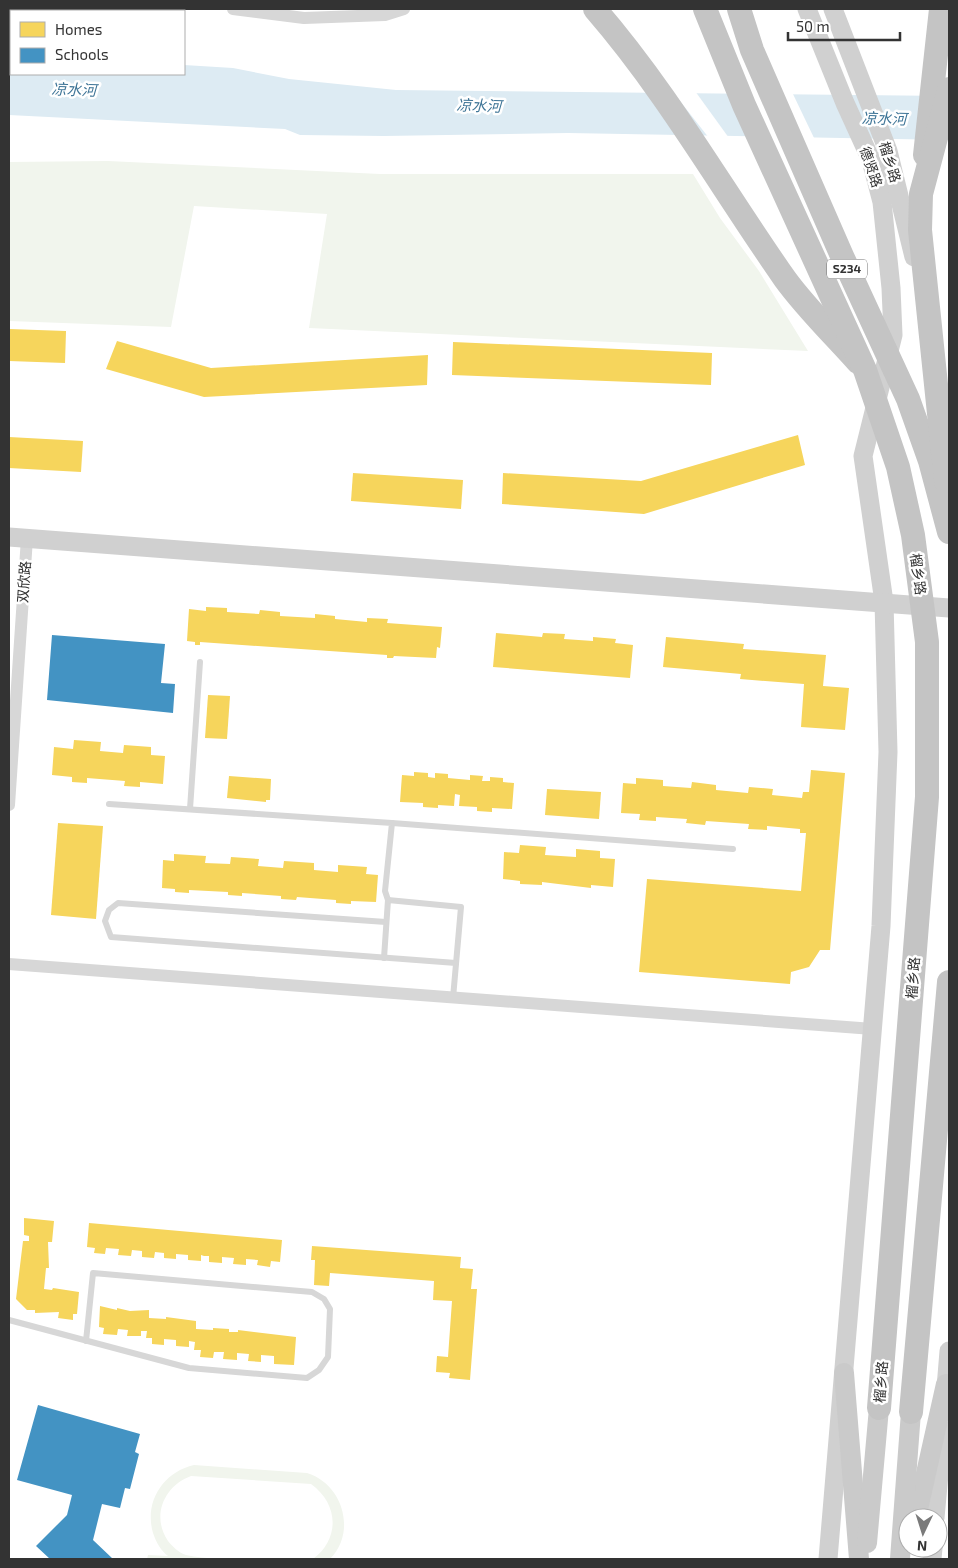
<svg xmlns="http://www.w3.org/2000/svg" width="958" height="1568" font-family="'Exo 2','Noto Sans SC',sans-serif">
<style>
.green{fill:#f1f5ed}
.water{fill:#ddebf3}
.pier{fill:#fff}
.homes{fill:#f6d55c}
.schools{fill:#4393c3}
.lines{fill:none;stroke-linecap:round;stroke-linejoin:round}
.lane{stroke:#d7d7d7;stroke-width:6}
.street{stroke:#d7d7d7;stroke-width:12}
.secondary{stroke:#d0d0d0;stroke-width:19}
.primary{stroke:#cacaca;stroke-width:20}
.highway{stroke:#c4c4c4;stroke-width:24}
.highway-bridge{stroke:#c4c4c4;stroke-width:24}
.labels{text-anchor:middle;stroke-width:5;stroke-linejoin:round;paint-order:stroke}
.shield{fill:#fff;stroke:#707070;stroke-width:1}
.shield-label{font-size:12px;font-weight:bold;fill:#333}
.street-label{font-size:14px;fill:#333;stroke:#fff}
.water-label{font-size:15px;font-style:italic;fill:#3f7597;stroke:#fff}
</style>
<rect width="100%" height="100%" fill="#fff"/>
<!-- green -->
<g class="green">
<path d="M108,161L380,174H693L720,218L759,271L808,351L309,328L327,214L194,206L171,327L9,321V162Z"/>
<path d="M194,1465L307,1473C343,1484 357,1532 330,1559H313C340,1539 339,1504 311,1484L191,1476C164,1486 151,1516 168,1541C172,1546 179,1553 186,1555C206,1560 231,1558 251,1559H147L148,1555L168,1556C161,1551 156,1542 153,1533C144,1502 163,1472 194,1465Z"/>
</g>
<!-- water -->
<path class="water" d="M9,56L11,57V74H184V65L233,68L289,79L396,90L949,96V140L568,133L384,136L300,135L285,129L9,115Z"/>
<!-- pier -->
<g class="pier">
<path d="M672,91H695L729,138H709Z"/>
<path d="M730,91L792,92L815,140L752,139Z"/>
</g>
<!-- homes -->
<g class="homes">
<path d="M9,329L66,331L65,363L9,361Z"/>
<path d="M117,341L211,368L428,355L427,385L204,397L106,369Z"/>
<path d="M453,342L712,353L711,385L452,375Z"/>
<path d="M798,435L805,465L644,514L502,504L503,473L641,481Z"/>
<path d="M9,437L83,441L81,472L9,468Z"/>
<path d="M353,473L463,480L461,509L351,501Z"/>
<path d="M206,607L227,608V612L259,614L260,610L280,612V616L315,618V614L335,616V619L367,622V618L388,619L387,623L442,627L440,648L437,647L436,658L394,656L393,658H387V655L200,642V645H195V642L187,641L189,609L206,611Z"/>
<path d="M496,633L542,637L543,633L565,634L564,639L593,641V637L616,639L615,643L633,645L630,678L493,667Z"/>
<path d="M666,637L744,644L743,649L826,655L823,686L849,688L845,730L801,727L804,684L740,679L741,674L663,667Z"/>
<path d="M208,695L230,696L227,739L205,738Z"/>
<path d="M74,740L101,742L100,751L123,753L124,745L151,747V755L165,756L163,784L140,782V787L124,786L125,781L87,778V783L72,782V777L52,775L54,747L73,749Z"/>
<path d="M811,770L845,773L830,950H820L809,967L791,972L790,984L639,972L647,879L801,891L806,833H800V829L767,826V830L748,829L749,824L706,821L705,825L686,823L687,819L656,817V821L639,820L640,814L621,813L623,783L636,784V778L663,780V786L691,788L692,782L716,785V790L748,793L749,787L773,789L772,795L802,798L803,792H809Z"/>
<path d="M414,772L428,773V777L435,778V773L448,774V778L470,780V775L483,776L482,781H490V777L503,778V782L514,783L512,809L492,808V812L477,811V807L459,806L460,795L455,794L454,806L438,805V808L423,807V803L400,802L402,775L414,776Z"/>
<path d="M229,776L271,779L270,800H266V802L227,798Z"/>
<path d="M547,789L601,792L599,819L545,815Z"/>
<path d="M58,823L103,826L96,919L51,915Z"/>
<path d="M520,845L546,847L545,855L576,857V849L600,851V858L615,859L613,887L591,885V888L542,882V885L520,884V881L503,879L504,852L519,853Z"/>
<path d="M174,854L206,856L205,863L230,864L231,857L259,859L258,866L283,868L284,861L314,863V870L338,872V865L367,867L366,874L378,875L376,902L351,901V904L336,903V900L297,897L296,900L281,899V896L242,893V896L228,895V892L189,890V893L175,892V889L162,888L163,860L174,861Z"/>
<path d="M24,1218L54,1221L52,1242H48L49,1268H46L44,1289L52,1290L53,1288L79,1292L77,1314H73V1320L58,1318L59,1312L35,1313V1310H27L16,1299L23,1241H29V1236L24,1235Z"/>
<path d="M89,1223L282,1240L280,1262L271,1261L270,1267L257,1265L258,1260L246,1259V1265L233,1264L234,1258L222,1257V1263L209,1262V1256H204L201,1255V1261L188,1260V1255L176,1254V1259L164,1258V1253L155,1252L154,1258L142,1257V1251L132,1250L131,1256L118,1255L119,1249L106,1248L105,1254L94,1253L95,1248L87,1247Z"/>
<path d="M312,1246L461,1257L460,1268L473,1269L471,1289H477L470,1380L449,1378L450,1373L436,1372L437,1356L448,1357L452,1301L433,1300L434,1281L330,1273L329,1286L314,1285L315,1260H311Z"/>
<path d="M100,1306L117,1310V1308L130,1311L149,1310V1318L166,1319V1317L196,1321V1329L213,1330V1328L229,1329V1332H238V1330L296,1337L294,1365L274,1364V1356L261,1355V1362L248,1361L249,1354L237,1353V1360L223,1359L224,1352H214L213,1358L200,1357L201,1350H194L195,1342L189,1341V1347L176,1346V1340L164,1339V1345L152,1344V1338H146L147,1331H141V1336H127L128,1330L118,1329L117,1335L103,1334L104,1328L99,1327Z"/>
</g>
<!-- schools -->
<g class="schools">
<path d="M52,635L165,644L161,683L175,684L173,713L47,700Z"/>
<path d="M38,1405L140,1434L135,1452L139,1454L130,1489L125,1488L120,1508L102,1504L93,1540L113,1559H50L36,1546L67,1515L72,1495L17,1480Z"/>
</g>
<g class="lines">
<!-- lane -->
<g class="lane">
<path d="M109,804L392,823L385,891L388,900L384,958"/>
<path d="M190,809L200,662"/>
<path d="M392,823L733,849"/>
<path d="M388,900L461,907L453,998"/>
<path d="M386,922L118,903L109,910L105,921L111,937L456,963"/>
<path d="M9,1320L189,1368L307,1378L319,1370L328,1357L330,1309L324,1299L312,1292L93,1273L86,1341"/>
</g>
<!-- street -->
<g class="street">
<path d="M233,9L304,18L385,15L404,9"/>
<path d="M9,805L27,538"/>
<path d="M9,964L873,1029"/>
</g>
<!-- secondary -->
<g class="secondary">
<path d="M807,9L845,103L871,160L882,202L891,288L893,335L863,456L884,602L888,752L881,926L828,1559"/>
<path d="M833,9L888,151L914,257"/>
<path d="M9,537L949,608"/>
<path d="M945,1400L949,1351"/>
<path d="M935,1518L943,1430"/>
<path d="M932,1559L933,1548"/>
</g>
<!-- primary -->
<g class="primary">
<path d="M844,1373L859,1559"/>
<path d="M916,1518L946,1384"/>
<path d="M867,1543L879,1408"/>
<path d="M900,1559L911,1412"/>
</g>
<!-- highway -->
<g class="highway">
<path d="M595,9C667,92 722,189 785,279C806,308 834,335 858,362"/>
<path d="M925,155L941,9"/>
<path d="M911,1412L949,982"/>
</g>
<!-- highway-bridge -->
<g class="highway-bridge">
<path d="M705,9L744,105L865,370L898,467L913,535L927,642V797L879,1408"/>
<path d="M739,9L752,50L842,256L908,399L930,461L949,532"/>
<path d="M946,481L920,230L921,194L949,89"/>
</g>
</g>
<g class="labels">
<!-- shield labels -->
<rect class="shield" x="827" y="259.5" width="40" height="19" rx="4"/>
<g class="shield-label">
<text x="847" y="273">S234</text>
</g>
<!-- street labels -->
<g class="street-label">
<text transform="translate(890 162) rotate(73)" y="5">榴乡路</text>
<text transform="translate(871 167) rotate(71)" y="5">德贤路</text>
<text transform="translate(918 574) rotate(82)" y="5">榴乡路</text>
<text transform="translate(24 582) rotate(-86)" y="5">双欣路</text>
<text transform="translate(913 978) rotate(-86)" y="5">榴乡路</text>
<text transform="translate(881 1382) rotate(-86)" y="5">榴乡路</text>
</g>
<!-- water labels -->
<g class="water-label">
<text transform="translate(74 90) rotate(2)" y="5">凉水河</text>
<text transform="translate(479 106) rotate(2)" y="5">凉水河</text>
<text transform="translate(884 119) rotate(1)" y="5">凉水河</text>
</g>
</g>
<!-- border -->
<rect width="958" height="1568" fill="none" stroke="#333333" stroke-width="20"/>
<!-- legend -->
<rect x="10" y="10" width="175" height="65" fill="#ffffff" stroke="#adadad"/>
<rect x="20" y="22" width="25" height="15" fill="#f6d55c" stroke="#adadad"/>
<text x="55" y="35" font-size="15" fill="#333333">Homes</text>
<rect x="20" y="48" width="25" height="15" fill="#4393c3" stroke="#adadad"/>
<text x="55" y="60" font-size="15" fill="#333333">Schools</text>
<!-- north arrow -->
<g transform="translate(923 1533) rotate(184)"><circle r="24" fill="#ffffff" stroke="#adadad"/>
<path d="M0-4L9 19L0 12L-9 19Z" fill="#7a7a7a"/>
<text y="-8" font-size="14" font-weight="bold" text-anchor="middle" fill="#333333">N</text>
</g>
<!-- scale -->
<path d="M788 32v8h112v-8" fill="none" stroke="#333333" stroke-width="2.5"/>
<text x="796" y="32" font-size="15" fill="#333333" stroke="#ffffff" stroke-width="4" paint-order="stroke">50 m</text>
</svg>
